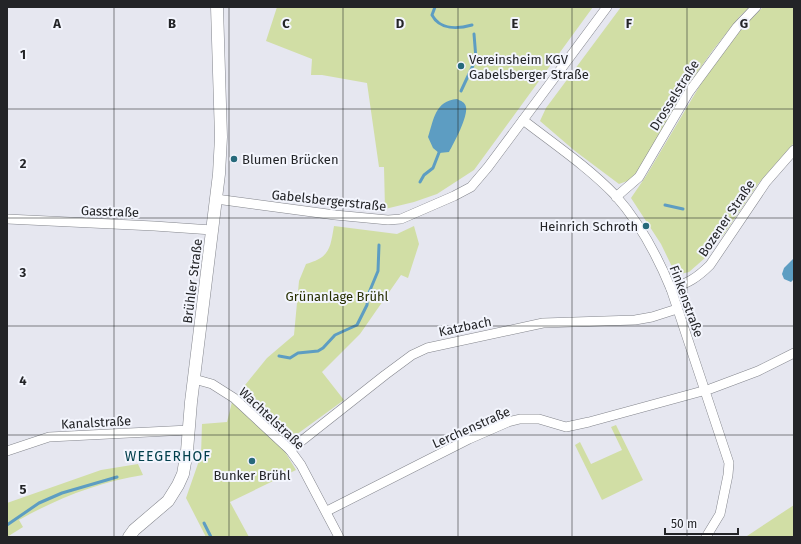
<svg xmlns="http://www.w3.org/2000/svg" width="801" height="544" font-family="'Fira Sans',sans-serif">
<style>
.green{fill:#d1dea5}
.water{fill:#5d9dc2}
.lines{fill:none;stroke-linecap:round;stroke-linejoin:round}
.stream{stroke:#5d9dc2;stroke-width:3}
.street-casing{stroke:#83858c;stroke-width:10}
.secondary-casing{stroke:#83858c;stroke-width:13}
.street{stroke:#fff;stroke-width:9}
.secondary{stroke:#fff;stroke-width:12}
.grid{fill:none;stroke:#232427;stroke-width:1;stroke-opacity:0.55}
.poi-dot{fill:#26697b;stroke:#f3f5fd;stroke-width:1.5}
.labels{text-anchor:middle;stroke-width:4;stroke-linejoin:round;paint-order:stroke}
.poi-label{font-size:13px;fill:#232427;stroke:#f3f5fd;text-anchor:start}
.street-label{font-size:13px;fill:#232427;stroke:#f3f5fd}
.park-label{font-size:13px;fill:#272f00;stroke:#f3f5fd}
.neighbourhood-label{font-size:14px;letter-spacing:1px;fill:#03404d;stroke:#f3f5fd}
.grid-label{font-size:13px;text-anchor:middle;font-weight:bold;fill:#232427;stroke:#f3f5fd;stroke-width:4;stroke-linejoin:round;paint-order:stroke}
</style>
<rect width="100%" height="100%" fill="#e6e7f0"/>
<!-- green -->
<g class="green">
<path d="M277,7H593L474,170L437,194L414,202L385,209L384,167H379L367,83L322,75H311L312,59L266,41Z"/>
<path d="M621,7H750L740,16L713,50L686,88L641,167L630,180L619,184L575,151L540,121L546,108Z"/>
<path d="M763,7H794V143L758,184L724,234L705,258L689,272L676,275L661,244L631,198L646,176L702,82L742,28Z"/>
<path d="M334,226L397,234L414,226L419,244L408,278L401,275L360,334L322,372L344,400L289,440L282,447L296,470L230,502L249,537H206L186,498L201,455L202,424L227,422L232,402L237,395L267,358L294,335L299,281L306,264C330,257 330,249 334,226Z"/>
<path d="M616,425L643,480L602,500L575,445L580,442L591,464L622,450L611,427Z"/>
<path d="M138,464L143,475C99,482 58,498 19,520L23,527L7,537V503L101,470Z"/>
<path d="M794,505V537H746L747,536Z"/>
</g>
<!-- water -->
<g class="water">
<path d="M457,99C461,101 465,102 466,107C468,117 454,143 449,152L439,153L433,148L428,137C434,119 435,101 457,99Z"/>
<path d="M794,258V279L791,282L784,279L782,274L784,268Z"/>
</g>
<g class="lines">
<!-- stream -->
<g class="stream">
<path d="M435,7L432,15C440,30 458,29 472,25"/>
<path d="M461,91L476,59L474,34"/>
<path d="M420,182L424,175L433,168L440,150"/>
<path d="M665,205L683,209"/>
<path d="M279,356L290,358L298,353L318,351L323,348L335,335L357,325L367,305L368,295L378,271L379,245"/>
<path d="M204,523L211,537"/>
<path d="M7,525L39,503L62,493L117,477"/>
</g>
<defs>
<g id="street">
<path d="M523,120C554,144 588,167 615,195C640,223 657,255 671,289L729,463L728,475L720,514L706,537"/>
<path d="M616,197L639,177L689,92L737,27L756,7"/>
<path d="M216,199L335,215L388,220L401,219L454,196L471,187L488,167L607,7"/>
<path d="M7,219L154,226L212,230"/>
<path d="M671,289C688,283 697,278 710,265L766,182L794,150"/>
<path d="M194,379L212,384L234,398L290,450L301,465L339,537"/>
<path d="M290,450L385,375L412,355L427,348L543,323L635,320L652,317L677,309"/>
<path d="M7,451L49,437L189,430"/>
<path d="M327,511L469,439L508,422L520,419H539L566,427L589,422L710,389L758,371L794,353"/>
</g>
<path id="secondary" d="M129,537L134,530L168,501L178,485L183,474L187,451L191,402L219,174L221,137L217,7"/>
</defs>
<!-- street casing -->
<use href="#street" class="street-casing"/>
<!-- secondary casing -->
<use href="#secondary" class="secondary-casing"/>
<!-- street -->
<use href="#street" class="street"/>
<!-- secondary -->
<use href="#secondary" class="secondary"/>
</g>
<!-- grid -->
<path class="grid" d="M114,7V537M229,7V537M343,7V537M458,7V537M572,7V537M687,7V537M7,109H794M7,218H794M7,326H794M7,435H794"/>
<!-- markers -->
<g class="poi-dot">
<circle cx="461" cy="66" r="4"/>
<circle cx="234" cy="159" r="4"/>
<circle cx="646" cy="226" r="4"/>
<circle cx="252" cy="461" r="4"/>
</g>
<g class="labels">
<!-- poi labels -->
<g class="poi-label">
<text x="469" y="64">Vereinsheim KGV<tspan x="469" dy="15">Gabelsberger Straße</tspan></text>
<text x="242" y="164">Blumen Brücken</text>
<text x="638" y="231" text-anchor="end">Heinrich Schroth</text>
<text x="252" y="480" text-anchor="middle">Bunker Brühl</text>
</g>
<!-- street labels -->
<g class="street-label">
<text transform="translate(674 95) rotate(-58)" y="5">Drosselstraße</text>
<text transform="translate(329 200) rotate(6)" y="5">Gabelsbergerstraße</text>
<text transform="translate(110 211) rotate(2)" y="5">Gasstraße</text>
<text transform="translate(726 218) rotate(-56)" y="5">Bozener Straße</text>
<text transform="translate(192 281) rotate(-83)" y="5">Brühler Straße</text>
<text transform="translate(687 301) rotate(70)" y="5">Finkenstraße</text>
<text transform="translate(465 326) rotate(-12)" y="5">Katzbach</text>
<text transform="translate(272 418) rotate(43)" y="5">Wachtelstraße</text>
<text transform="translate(96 422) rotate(-3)" y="5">Kanalstraße</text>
<text transform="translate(471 427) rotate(-24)" y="5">Lerchenstraße</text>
</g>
<!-- park labels -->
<g class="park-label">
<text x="337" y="301">Grünanlage Brühl</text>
</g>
<!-- neighbourhood labels -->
<g class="neighbourhood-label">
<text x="168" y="461">WEEGERHOF</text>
</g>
</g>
<g class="grid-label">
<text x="57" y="28">A</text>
<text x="172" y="28">B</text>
<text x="286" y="28">C</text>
<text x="400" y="28">D</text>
<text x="515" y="28">E</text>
<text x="629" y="28">F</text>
<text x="744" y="28">G</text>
<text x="23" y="59">1</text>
<text x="23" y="168">2</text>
<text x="23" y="277">3</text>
<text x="23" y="385">4</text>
<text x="23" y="494">5</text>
</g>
<!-- border -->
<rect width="801" height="544" fill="none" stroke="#232427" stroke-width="16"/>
<!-- scale -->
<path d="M665 528v6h73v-6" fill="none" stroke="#232427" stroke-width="2"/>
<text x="671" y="528" font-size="12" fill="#232427" stroke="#f3f5fd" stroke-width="3" paint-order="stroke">50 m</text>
</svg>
